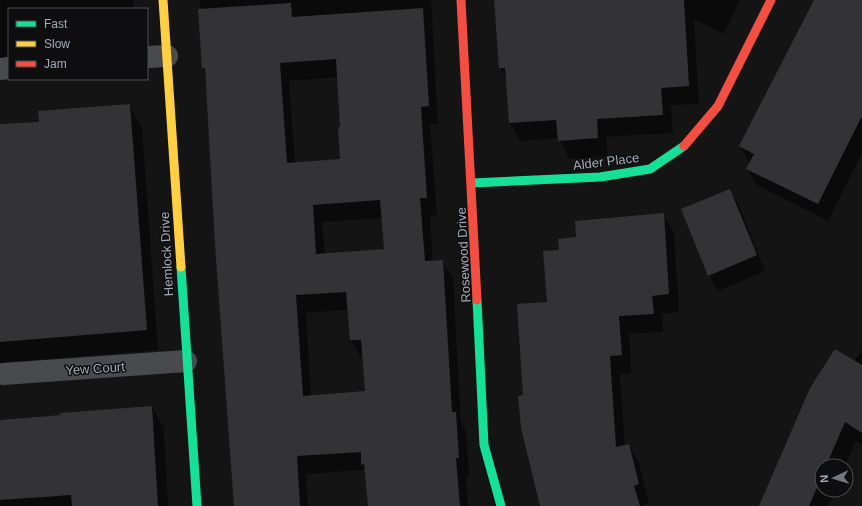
<svg xmlns="http://www.w3.org/2000/svg" width="862" height="506" font-family="Arial,sans-serif">
<style>
.shadow{fill:#0007;fill-rule:evenodd}
.building{fill:#333335;fill-rule:evenodd}
.lines{fill:none;stroke-linecap:round;stroke-linejoin:round}
.street{stroke:#484a4d;stroke-width:22}
.fast{stroke:#16e098;stroke-width:9}
.slow{stroke:#ffcf43;stroke-width:9}
.jam{stroke:#f24e42;stroke-width:9}
.labels{text-anchor:middle;stroke-width:3;stroke-linejoin:round;paint-order:stroke}
.street-label{font-size:13px;fill:#a4abb6;stroke:#0e0e10}
</style>
<rect width="100%" height="100%" fill="#141414"/>
<!-- shadow -->
<g class="shadow">
<path d="M0,0H133L134,9H9V70H0Z"/>
<path d="M200,0H431L438,124H430L437,215L430,216L433,262L442,261L453,279L461,423L466,431L469,475L466,476L468,506H369L366,470L306,474L308,506H235ZM338,77L342,128L341,160L295,163L289,81ZM383,218L385,250L325,255L322,222ZM348,310L351,340L361,358H364L366,392L311,396L306,313Z"/>
<path d="M494,0H740L724,34L694,19L699,104L671,105L673,133L606,137L608,156L569,159L559,138L520,141L510,123L507,80L500,68Z"/>
<path d="M815,0H862V153L828,221L758,186L747,169L750,164L740,146Z"/>
<path d="M129,105L142,127L158,350L0,363V125L40,123Z"/>
<path d="M730,190L739,206L765,271L718,291L709,275Z"/>
<path d="M663,214L674,232L679,312L662,314L663,332L629,334L631,373L620,374L625,446L629,445L639,463L649,502L644,504V506H541L524,396L560,251L578,238Z"/>
<path d="M862,350V445L856,441L845,466H822V490H835L828,506H760Z"/>
<path d="M152,407L164,428L168,506H0V421Z"/>
</g>
<!-- building -->
<g class="building">
<path d="M494,0H684L689,86L661,88L663,115L597,119L598,138L558,141L556,120L509,123L505,68H499Z"/>
<path d="M814,0H862V116L818,204L746,169L754,154L739,146Z"/>
<path d="M291,3L292,17L423,8L429,106L421,107L427,198H420L425,261L443,260L452,412H456L459,458H456L460,506H368L364,464L361,465V452L297,456L300,506H234L215,245L205,68H202L198,9ZM336,59L340,127H338L340,159L287,163L280,63ZM380,200L384,249L316,254L313,205ZM346,292L350,340H361L365,391L303,396L296,295Z"/>
<path d="M130,104L147,330L0,342V124L39,122L38,111Z"/>
<path d="M730,189L757,255L708,276L681,209Z"/>
<path d="M664,213L669,294L652,296L654,314L619,316L622,355L610,356L616,447L629,444L639,484L634,486L640,506H540L521,428L518,396L523,395L517,304L547,302L543,251L559,250L558,239L576,237L575,221Z"/>
<path d="M835,349L862,365V433L845,422L826,466H822V476L809,506H759L810,388Z"/>
<path d="M152,406L158,506H72L71,495L0,500V420L61,415L60,413Z"/>
</g>
<g class="lines">
<!-- street -->
<g class="street">
<path d="M147,57L167,56"/>
<path d="M0,69L9,68"/>
<path d="M3,374L186,361"/>
</g>
<!-- fast -->
<g class="fast">
<path d="M472,183L600,177L650,169L684,146"/>
<path d="M181,267L197,506"/>
<path d="M477,300L484,445L501,506"/>
</g>
<!-- slow -->
<path class="slow" d="M163,0L181,267"/>
<!-- jam -->
<g class="jam">
<path d="M461,0L477,300"/>
<path d="M684,146L718,106L771,0"/>
</g>
</g>
<g class="labels">
<!-- street labels -->
<g class="street-label">
<text transform="translate(606 161) rotate(-7)" y="5">Alder Place</text>
<text transform="translate(166 254) rotate(-93)" y="5">Hemlock Drive</text>
<text transform="translate(463 255) rotate(-93)" y="5">Rosewood Drive</text>
<text transform="translate(95 368) rotate(-4)" y="5">Yew Court</text>
</g>
</g>
<!-- legend -->
<rect x="8" y="8" width="140" height="72" fill="#0e0e10" stroke="#4a4d52"/>
<rect x="16" y="21" width="20" height="6" fill="#16e098" stroke="#4a4d52"/>
<text x="44" y="28" font-size="12" fill="#a4abb6">Fast</text>
<rect x="16" y="41" width="20" height="6" fill="#ffcf43" stroke="#4a4d52"/>
<text x="44" y="48" font-size="12" fill="#a4abb6">Slow</text>
<rect x="16" y="61" width="20" height="6" fill="#f24e42" stroke="#4a4d52"/>
<text x="44" y="68" font-size="12" fill="#a4abb6">Jam</text>
<!-- north arrow -->
<g transform="translate(834 478) rotate(266)"><circle r="19" fill="#0e0e10" stroke="#4a4d52"/>
<path d="M0-3L7 15L0 10L-7 15Z" fill="#72767d"/>
<text y="-6" font-size="11" font-weight="bold" text-anchor="middle" fill="#a4abb6">N</text>
</g>
</svg>
